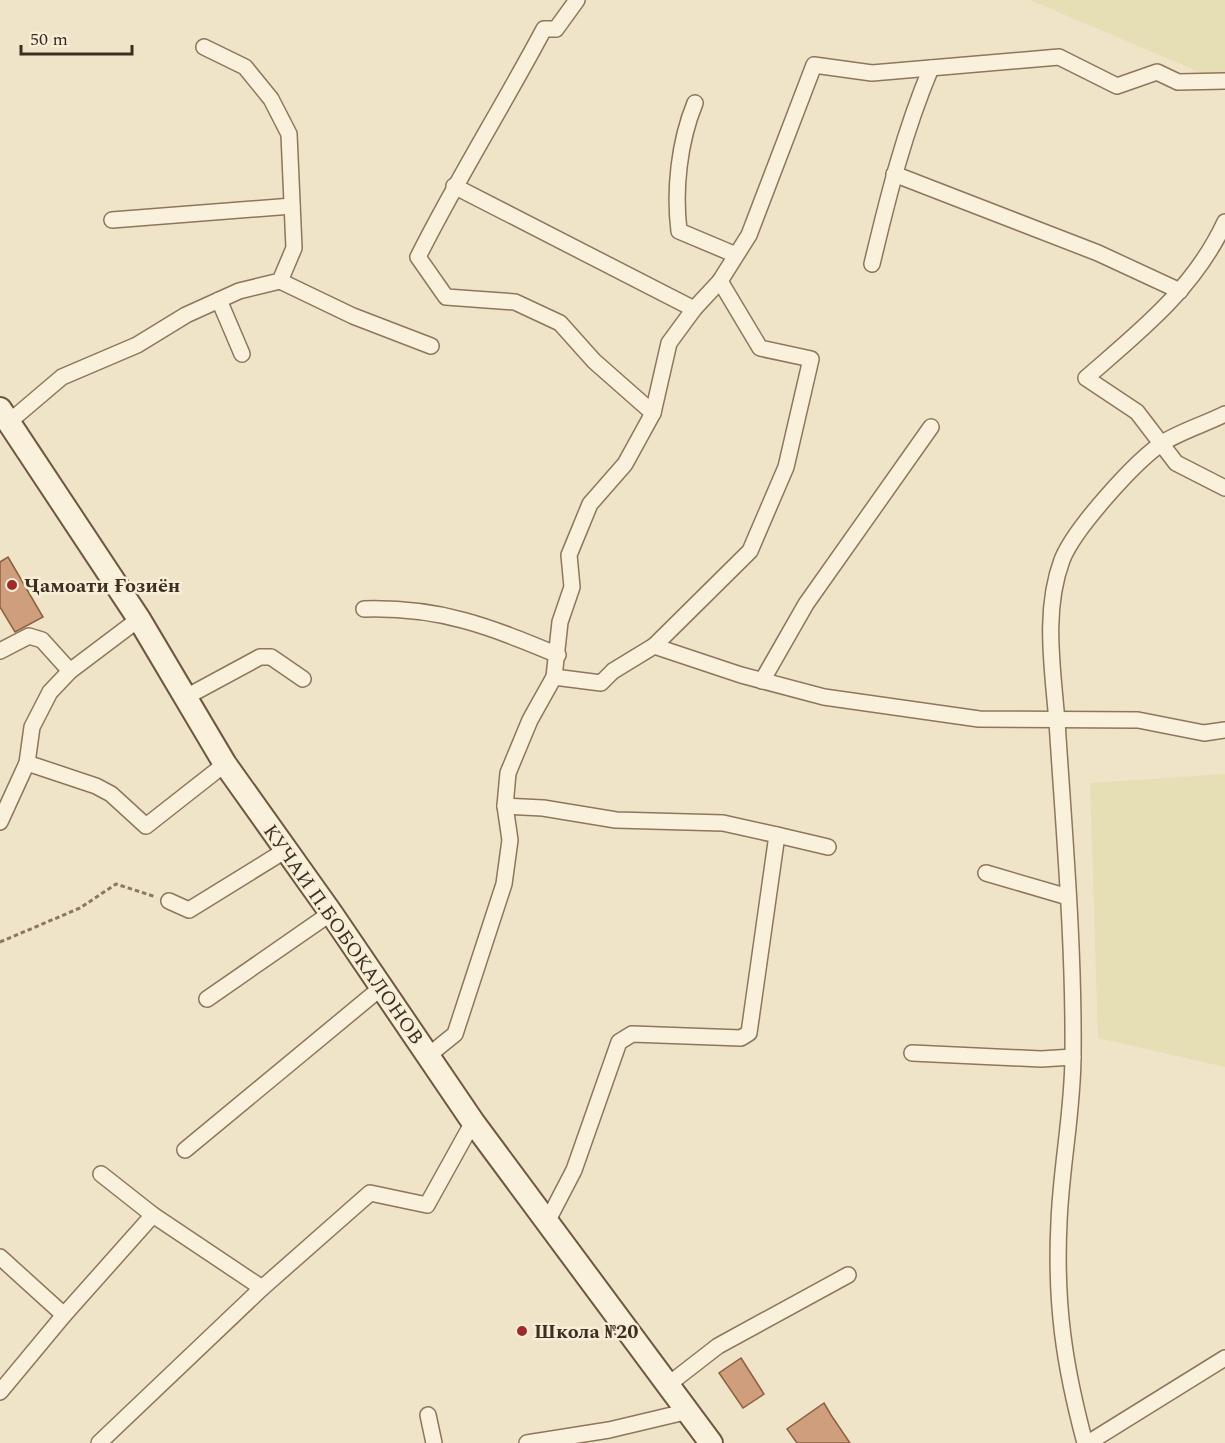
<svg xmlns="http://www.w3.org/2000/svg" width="1225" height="1443" font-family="Spectral,serif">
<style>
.farmland{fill:#e6deb5}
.building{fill:#cf9f7d;stroke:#8d5f41;stroke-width:1.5}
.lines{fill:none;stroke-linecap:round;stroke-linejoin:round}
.street-casing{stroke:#8d765c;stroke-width:18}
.secondary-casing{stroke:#6f573f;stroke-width:26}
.path{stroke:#8d765c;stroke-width:3;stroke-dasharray:4.5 3;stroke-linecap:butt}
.street{stroke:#faf1dc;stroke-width:15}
.secondary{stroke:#faf1dc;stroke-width:22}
.poi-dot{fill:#9e2a2b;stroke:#f7eed8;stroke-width:2}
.labels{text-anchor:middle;stroke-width:5;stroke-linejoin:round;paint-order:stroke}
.poi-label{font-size:20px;font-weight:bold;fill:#3d2e20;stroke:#f7eed8;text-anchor:start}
.street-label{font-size:20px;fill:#3d2e20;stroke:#f7eed8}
</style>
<rect width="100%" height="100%" fill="#f0e4c8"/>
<!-- farmland -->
<g class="farmland">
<path d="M1030,0H1225V83Z"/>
<path d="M1225,774V1067L1098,1038L1090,783Z"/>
</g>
<!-- building -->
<g class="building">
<path d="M8,557L43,617L15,632L0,607V562Z"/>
<path d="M741,1358L764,1394L743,1408L719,1373Z"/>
<path d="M824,1403L831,1415L850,1443H797L787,1429Z"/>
</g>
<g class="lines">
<defs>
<g id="street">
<path d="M577,0L556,29H544C503,106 457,179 418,257L446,297L515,302L560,323L594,361L653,413"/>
<path d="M695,103C679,142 674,190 679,231L736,255"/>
<path d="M894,174L1098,253L1180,291"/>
<path d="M454,186L694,309L720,281L749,235L814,65L872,73L1059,57L1117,86L1157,72L1178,82L1225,81"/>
<path d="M112,220L292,206"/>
<path d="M1225,222C1194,289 1140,331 1086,378L1137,412L1176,463L1225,488"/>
<path d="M872,264C888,197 904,132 931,68"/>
<path d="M280,281L353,316L431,346"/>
<path d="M720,281L760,348L811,359L786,467L750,551L654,646L741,675L824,697L979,719L1138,720L1204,733L1225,730"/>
<path d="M219,300L242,354"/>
<path d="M9,422L62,377L137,345L186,315L239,291L280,281L294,248L289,134L271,99L245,67L204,47"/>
<path d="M364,609C441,607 488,626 558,655"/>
<path d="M0,651L29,636L42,640L70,671"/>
<path d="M554,677L601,683L613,671L654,646"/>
<path d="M762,681L806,604L931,427"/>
<path d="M186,697L260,657H271L303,679"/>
<path d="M27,763L96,786L111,794L146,826L225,764"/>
<path d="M505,806L543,808L616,820L723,823L777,835L749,1033L741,1038L632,1034L619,1042L574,1170L547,1222"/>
<path d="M0,822L27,763L32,727L50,692L70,671L139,619"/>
<path d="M777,835L828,847"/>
<path d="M986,873L1068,897"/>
<path d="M169,901L189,910L286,850"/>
<path d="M207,999L331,913"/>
<path d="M912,1053L1041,1059L1073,1057"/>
<path d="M429,1055L455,1034L504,884L510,840L505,806L508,773L530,720L554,677L560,622L572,587L569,555L590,504L625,464L653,413L669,343L694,309"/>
<path d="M185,1150L382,987"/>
<path d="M101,1174L153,1215L262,1288"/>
<path d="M0,1257L64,1315"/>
<path d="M669,1384L718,1346L848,1275"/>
<path d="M0,1392L64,1315L153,1215"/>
<path d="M428,1415L434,1443"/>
<path d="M99,1443L262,1288L370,1193L427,1205L473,1122"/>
<path d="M527,1443L609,1430L689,1411"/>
<path d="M1085,1443C1064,1365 1055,1303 1059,1222C1061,1167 1073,1111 1073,1055C1074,949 1065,843 1058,737C1055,680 1041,616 1062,560C1074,529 1136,460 1164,442C1182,431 1205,424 1225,414"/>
<path d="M1088,1443L1225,1358"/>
</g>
<path id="secondary" d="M0,409L139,619L225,764L331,913L473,1122L711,1443"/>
</defs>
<!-- street casing -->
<use href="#street" class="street-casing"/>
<!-- secondary casing -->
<use href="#secondary" class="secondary-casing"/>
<!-- path -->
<path class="path" d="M0,942L80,908L116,884L156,897"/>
<!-- street -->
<use href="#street" class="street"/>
<!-- secondary -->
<use href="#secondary" class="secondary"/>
</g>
<!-- markers -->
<g class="poi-dot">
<circle cx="12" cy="585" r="6"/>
<circle cx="522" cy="1331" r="6"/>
</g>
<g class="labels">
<!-- poi labels -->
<g class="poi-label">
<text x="24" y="592">Ҷамоати Ғозиён</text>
<text x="534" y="1338">Школа №20</text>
</g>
<!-- street labels -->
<g class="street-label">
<text transform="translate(344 934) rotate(55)" y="7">КУЧАИ П.БОБОКАЛОНОВ</text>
</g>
</g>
<!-- scale -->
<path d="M21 45v9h111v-9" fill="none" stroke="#3d2e20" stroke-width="3"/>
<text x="30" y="45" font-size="18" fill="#3d2e20" stroke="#f7eed8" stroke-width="4.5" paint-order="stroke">50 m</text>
</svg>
